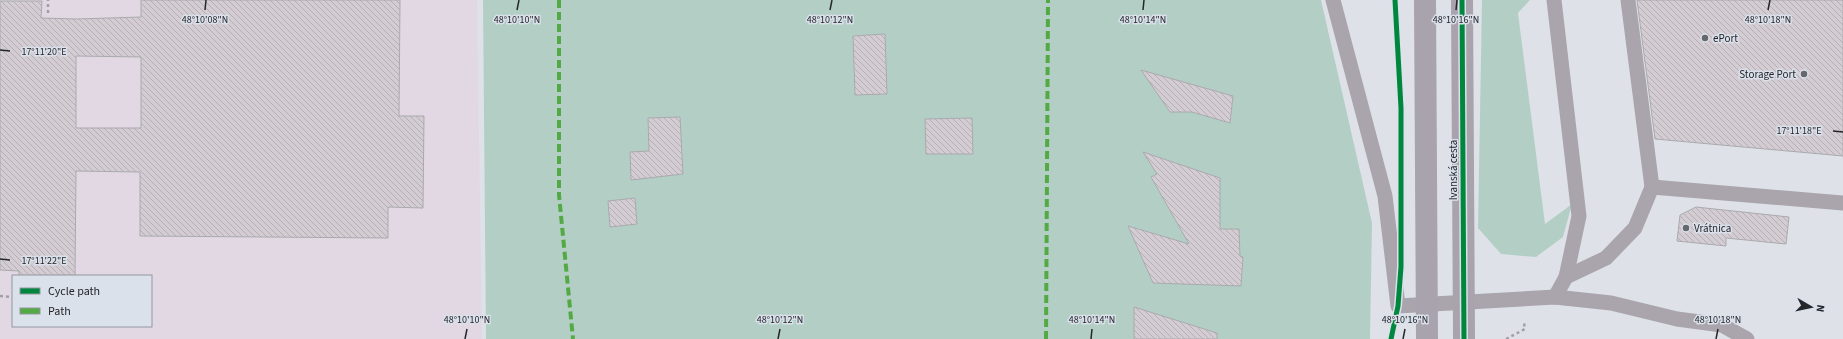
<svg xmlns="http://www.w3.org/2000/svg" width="1843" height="339" font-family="'Source Sans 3',sans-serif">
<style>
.commercial{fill:#e1d8e4;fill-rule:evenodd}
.green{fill:#b3cfc5}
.building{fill:url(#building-back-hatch);stroke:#aaaaad;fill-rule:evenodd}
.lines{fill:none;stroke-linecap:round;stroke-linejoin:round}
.path{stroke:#a2a0a7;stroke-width:2.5;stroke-dasharray:3 3;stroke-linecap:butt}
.lane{stroke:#aaa4ad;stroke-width:15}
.secondary{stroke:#a8a3ac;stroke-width:22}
.quiet{stroke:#53aa44;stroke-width:4;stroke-dasharray:8 4;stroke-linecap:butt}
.cycleway-casing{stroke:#dbe1eb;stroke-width:8}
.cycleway{stroke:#00873e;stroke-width:5}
.ticks{fill:none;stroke:#24262a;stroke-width:1.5}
.poi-dot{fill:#65686c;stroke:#dbe1eb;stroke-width:1.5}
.labels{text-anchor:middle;stroke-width:3;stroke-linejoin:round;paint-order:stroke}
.poi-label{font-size:11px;fill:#24262a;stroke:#dbe1eb;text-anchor:start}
.street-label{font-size:11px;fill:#24262a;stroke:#dbe1eb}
.ticks-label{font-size:10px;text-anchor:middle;fill:#24262a;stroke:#dbe1eb;stroke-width:3;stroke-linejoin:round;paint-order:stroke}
</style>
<defs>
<pattern id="building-back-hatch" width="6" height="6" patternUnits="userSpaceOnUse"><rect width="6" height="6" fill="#d3ccd3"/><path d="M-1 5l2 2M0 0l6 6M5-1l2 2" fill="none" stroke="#b5afb5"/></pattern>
</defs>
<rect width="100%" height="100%" fill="#dee2e8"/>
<!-- commercial -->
<path class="commercial" d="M0,0H477L482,339H0ZM13,276H151V326H13Z"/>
<!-- green -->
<g class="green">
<path d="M483,0H1321L1372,223L1370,339H486Z"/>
<path d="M1482,0H1530L1518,13L1545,224L1572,204L1563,237L1536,257L1501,254L1478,228Z"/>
</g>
<!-- building -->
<g class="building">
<path d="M141,0H400L399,116H424L423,208L388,207V238L140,236V172L76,171L75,276H19V271L0,270V1H42L41,18L77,19L141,17ZM76,56L141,57V128H76Z"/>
<path d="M1637,0H1843V156L1655,139Z"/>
<path d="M885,34L887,94L855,95L853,36Z"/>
<path d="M1141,70L1233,96L1230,123L1192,112H1170Z"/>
<path d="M680,117L683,174L631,180L630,152L649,151L648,118Z"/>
<path d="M972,118L973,154H926L925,119Z"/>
<path d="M1143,152L1220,178V229H1239L1240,256L1243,257L1241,286L1153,283L1128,226L1189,244L1151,177L1157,174Z"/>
<path d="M635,198L637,224L610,227L608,201Z"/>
<path d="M1696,207L1789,217L1786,244L1726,238V246L1677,241L1680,215Z"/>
<path d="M1134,307L1217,333V339H1134Z"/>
</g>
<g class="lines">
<!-- path -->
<g class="path">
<path d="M48,13V0"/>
<path d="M0,296L13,297"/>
<path d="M1506,339L1525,329L1524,323"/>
</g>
<!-- lane -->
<g class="lane">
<path d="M1333,0L1385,196L1398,306L1555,297L1611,303L1677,319L1722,325L1747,339"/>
<path d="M1554,0L1579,216L1566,277"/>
<path d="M1652,187L1843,203"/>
<path d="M1555,297L1566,277L1606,258L1635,228L1652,187L1628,0"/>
</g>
<!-- secondary -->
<g class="secondary">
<path d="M1425,0L1427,339"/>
<path d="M1462,0L1464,339"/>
</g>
<!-- quiet -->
<g class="quiet">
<path d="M559,0V195L573,339"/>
<path d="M1046,339L1048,0"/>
</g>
<defs>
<g id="cycleway">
<path d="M1462,0L1464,339"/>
<path d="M1391,339L1398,306L1401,267V108L1395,0"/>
</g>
</defs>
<!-- cycleway casing -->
<use href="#cycleway" class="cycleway-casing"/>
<!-- cycleway -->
<use href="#cycleway" class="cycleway"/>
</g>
<!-- ticks -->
<path class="ticks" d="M205,10L206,0M517,10L519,0M830,10L832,0M1143,10L1144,0M1456,10L1457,0M1768,10L1770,0M0,50L10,51M1833,131L1843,132M0,259L10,260M465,339L467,329M778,339L780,329M1091,339L1092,329M1403,339L1405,329M1716,339L1718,329"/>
<!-- markers -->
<g class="poi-dot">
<circle cx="1705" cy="38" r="4"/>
<circle cx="1804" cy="74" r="4"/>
<circle cx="1686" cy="228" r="4"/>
</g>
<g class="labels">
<!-- poi labels -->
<g class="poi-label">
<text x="1713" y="42">ePort</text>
<text x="1796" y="78" text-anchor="end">Storage Port</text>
<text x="1694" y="232">Vrátnica</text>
</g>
<!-- street labels -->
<g class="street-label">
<text transform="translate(1453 170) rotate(-90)" y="4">Ivanská cesta</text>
</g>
</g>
<g class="ticks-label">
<text x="205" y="23">48°10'08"N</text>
<text x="517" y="23">48°10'10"N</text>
<text x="830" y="23">48°10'12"N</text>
<text x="1768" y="23">48°10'18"N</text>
<text x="1143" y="23">48°10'14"N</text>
<text x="1456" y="23">48°10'16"N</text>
<text x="44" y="55">17°11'20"E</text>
<text x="1799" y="134">17°11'18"E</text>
<text x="44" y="264">17°11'22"E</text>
<text x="467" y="323">48°10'10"N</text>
<text x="780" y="323">48°10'12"N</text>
<text x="1092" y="323">48°10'14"N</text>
<text x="1405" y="323">48°10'16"N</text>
<text x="1718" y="323">48°10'18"N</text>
</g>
<!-- legend -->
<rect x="12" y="275" width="140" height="52" fill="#dbe1eb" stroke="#92969e"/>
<rect x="20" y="288" width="20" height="6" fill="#00873e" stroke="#92969e"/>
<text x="48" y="295" font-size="12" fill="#24262a">Cycle path</text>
<rect x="20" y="308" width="20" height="6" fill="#53aa44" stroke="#92969e"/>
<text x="48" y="315" font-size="12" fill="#24262a">Path</text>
<!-- north arrow -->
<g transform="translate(1811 307) rotate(99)" stroke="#dbe1eb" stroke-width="3" paint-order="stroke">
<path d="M0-3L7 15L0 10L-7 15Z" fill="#24262a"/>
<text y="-6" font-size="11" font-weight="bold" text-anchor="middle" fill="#24262a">N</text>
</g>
</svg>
